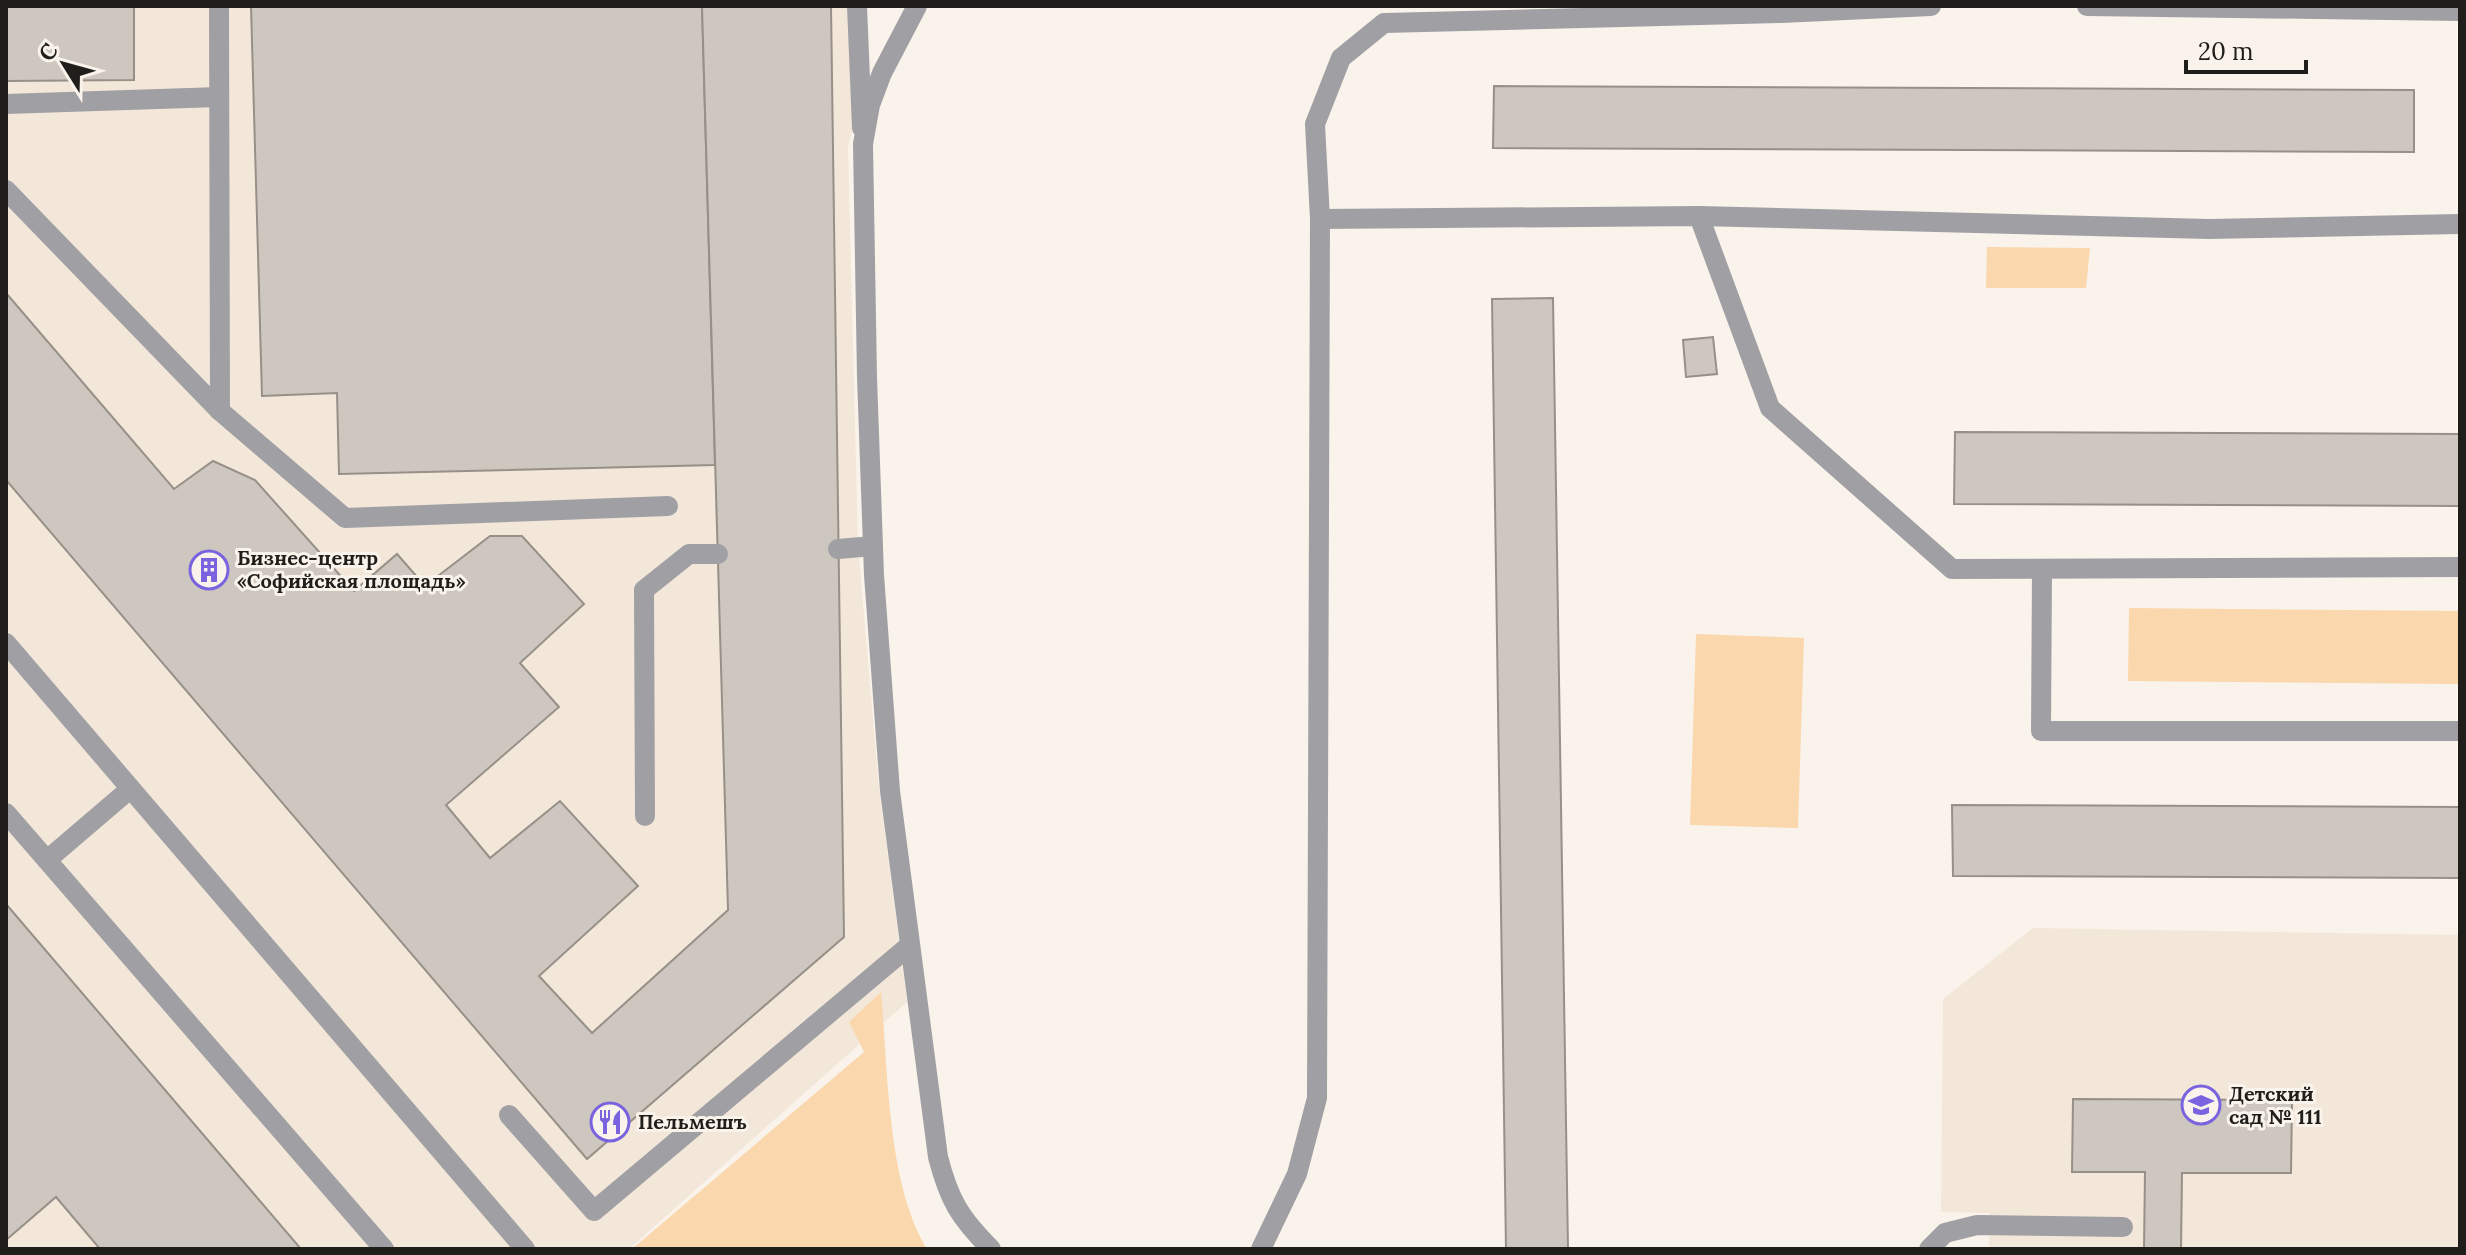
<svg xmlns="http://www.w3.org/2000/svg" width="2466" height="1255" font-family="Lora,serif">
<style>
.built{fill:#f3e7d9}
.green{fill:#fad7ac}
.building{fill:#cec7bf;stroke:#969088;stroke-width:2}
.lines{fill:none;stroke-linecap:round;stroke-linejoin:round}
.service{stroke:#a0a0a4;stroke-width:20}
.minor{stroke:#a0a0a4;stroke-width:20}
.labels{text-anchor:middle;stroke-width:6;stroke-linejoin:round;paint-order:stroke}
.poi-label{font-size:20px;font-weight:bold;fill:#201e1b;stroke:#faf3eb;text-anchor:start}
</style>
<rect width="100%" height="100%" fill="#faf3eb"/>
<!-- built -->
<g class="built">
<path d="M6,6H866L868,76L848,146L858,545L879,789L907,1002L629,1249H6Z"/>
<path d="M2033,928L2460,935V1249H1989L1990,1213L1941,1212L1943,999Z"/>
</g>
<!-- green -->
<g class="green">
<path d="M1987,247L2090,248L2086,288H1986Z"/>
<path d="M2129,608L2460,611V684L2128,681Z"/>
<path d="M1696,634L1804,638L1798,828L1690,825Z"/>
<path d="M881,992C888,1068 887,1184 927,1249H632L864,1052L849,1022Z"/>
</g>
<!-- building -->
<g class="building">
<path d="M6,6H134V80L6,81Z"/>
<path d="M251,6H702L715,465L339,474L337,393L262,396Z"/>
<path d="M702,6H831L844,937L587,1159L6,480V293L174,489L213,461L255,480L354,591L397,554L425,586L490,536H522L584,604L520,663L559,707L446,805L490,858L560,801L638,886L539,976L592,1033L728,910Z"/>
<path d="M1494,86L2414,90V152L1493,148Z"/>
<path d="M1553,298L1568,1249H1506L1492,299Z"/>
<path d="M1713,337L1717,374L1686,377L1683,340Z"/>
<path d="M1955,432L2460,434V506L1954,504Z"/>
<path d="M1952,805L2460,807V878L1953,876Z"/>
<path d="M6,904L301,1249H100L56,1197L6,1240Z"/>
<path d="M2073,1099L2292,1100L2291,1173H2182L2181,1249H2144L2145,1172H2072Z"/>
</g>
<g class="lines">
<!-- service -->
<g class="service">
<path d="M219,6L220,411L345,518L668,506"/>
<path d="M857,6L862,128"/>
<path d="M2316,9L2460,11"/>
<path d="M6,104L219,97"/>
<path d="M6,190L220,411"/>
<path d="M1699,216L1770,408L1952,569L2460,567"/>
<path d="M1320,219L1699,216L2209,229L2460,224"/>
<path d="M838,549L873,546"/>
<path d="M2042,569L2041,731H2460"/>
<path d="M6,643L525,1249"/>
<path d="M645,816L644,590L689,554H718"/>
<path d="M47,860L130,789"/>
<path d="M509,1115L594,1211L909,946"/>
<path d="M1929,1249L1945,1233L1977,1225L2123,1227"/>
</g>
<!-- minor -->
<g class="minor">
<path d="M917,6L882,73L870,105L863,144L867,377L874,575L890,791L938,1157C949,1200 960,1218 991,1249"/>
<path d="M2087,6L2316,9L2321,6"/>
<path d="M6,813L384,1249"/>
<path d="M1261,1249L1297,1174L1317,1098L1320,219L1315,124L1341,58L1384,23L1782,13L1931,6"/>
</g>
</g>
<!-- icons -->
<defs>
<symbol id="building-ring" viewBox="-11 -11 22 22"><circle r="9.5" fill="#faf3eb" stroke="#7963de" stroke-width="1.5"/><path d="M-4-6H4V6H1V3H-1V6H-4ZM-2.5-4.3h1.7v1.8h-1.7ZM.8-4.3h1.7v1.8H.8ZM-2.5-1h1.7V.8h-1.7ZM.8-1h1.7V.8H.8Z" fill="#7963de"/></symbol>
<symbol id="school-ring" viewBox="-11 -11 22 22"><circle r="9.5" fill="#faf3eb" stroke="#7963de" stroke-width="1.5"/><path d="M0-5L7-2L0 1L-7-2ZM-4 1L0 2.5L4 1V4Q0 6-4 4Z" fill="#7963de"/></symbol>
<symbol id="restaurant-ring" viewBox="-11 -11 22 22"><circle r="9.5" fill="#faf3eb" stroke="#7963de" stroke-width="1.5"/><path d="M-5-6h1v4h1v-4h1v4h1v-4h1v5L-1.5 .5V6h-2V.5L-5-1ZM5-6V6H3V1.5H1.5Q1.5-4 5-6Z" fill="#7963de"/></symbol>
</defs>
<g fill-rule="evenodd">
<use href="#building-ring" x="187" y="548" width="44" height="44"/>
<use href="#school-ring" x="2179" y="1083" width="44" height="44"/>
<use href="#restaurant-ring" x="588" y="1100" width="44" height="44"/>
</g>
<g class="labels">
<!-- poi labels -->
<g class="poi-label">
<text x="237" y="565">Бизнес-центр<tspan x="237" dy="23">«Софийская площадь»</tspan></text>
<text x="2229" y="1101">Детский<tspan x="2229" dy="23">сад № 111</tspan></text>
<text x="638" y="1129">Пельмешъ</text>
</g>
</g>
<!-- border -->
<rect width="2466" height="1255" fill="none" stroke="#201e1b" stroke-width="16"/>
<!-- north arrow -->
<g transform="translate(64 64) rotate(307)" stroke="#faf3eb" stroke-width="6" paint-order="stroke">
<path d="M0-6L14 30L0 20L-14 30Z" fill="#201e1b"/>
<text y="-12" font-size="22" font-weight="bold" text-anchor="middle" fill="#201e1b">С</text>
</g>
<!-- scale -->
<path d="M2186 60v12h120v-12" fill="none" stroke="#201e1b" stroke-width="4"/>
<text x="2198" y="60" font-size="24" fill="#201e1b" stroke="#faf3eb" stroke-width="6" paint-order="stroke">20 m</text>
</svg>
